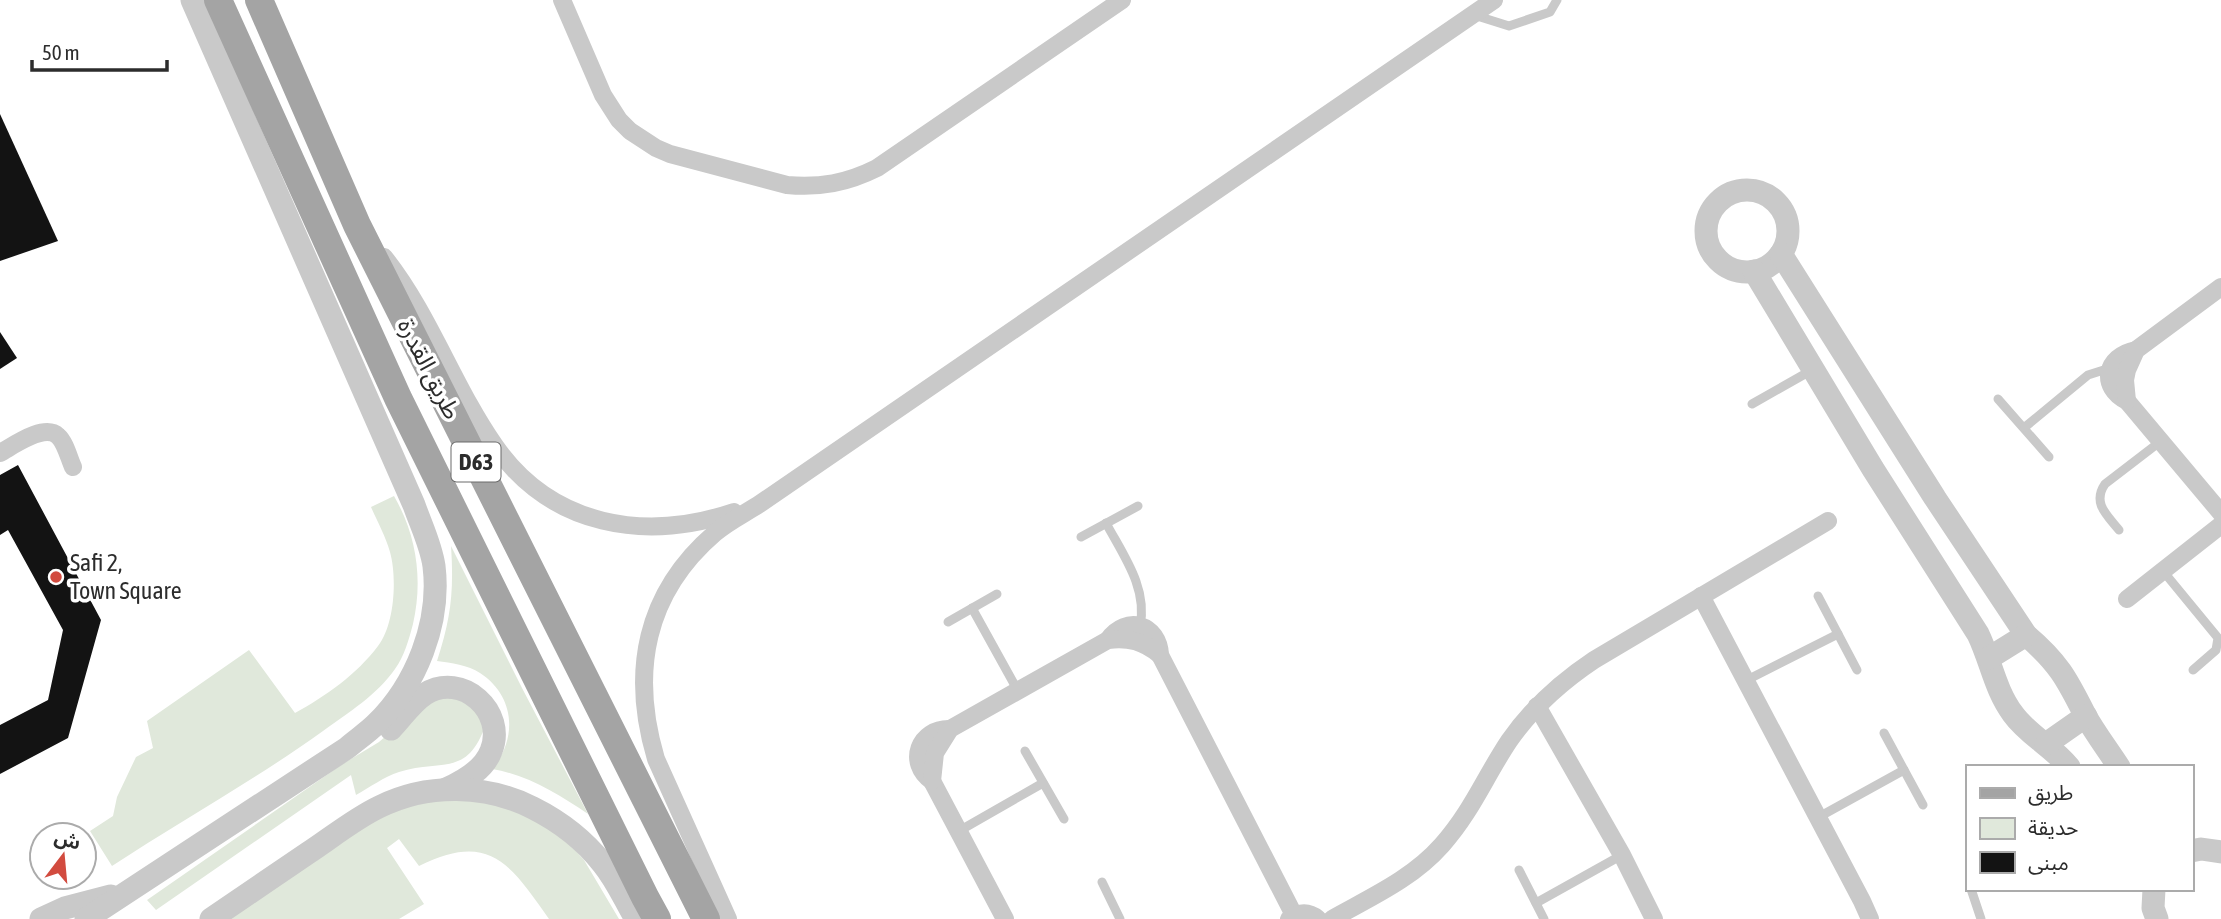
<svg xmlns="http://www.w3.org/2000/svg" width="2221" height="919" font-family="'Asap Condensed','Noto Sans Arabic',sans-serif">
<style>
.green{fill:#e0e8db}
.building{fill:#131313}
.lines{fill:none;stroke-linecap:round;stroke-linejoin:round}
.service{stroke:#c9c9c9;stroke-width:9}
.minor{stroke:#c9c9c9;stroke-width:18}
.tertiary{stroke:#c9c9c9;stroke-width:23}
.primary{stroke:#a4a4a4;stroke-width:28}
.poi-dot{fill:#d24b3f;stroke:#fff;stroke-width:2.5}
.labels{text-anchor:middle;stroke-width:7;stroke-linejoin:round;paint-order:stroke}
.shield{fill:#fff;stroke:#6b6b6b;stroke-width:2}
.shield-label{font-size:23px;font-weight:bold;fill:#2c2c2c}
.street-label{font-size:24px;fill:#2c2c2c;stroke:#fff}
.poi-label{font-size:24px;fill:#2c2c2c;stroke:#fff;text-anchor:start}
</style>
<rect width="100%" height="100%" fill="#fff"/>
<!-- green -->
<g class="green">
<path d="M394,496C417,536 423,580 413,624C409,639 404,657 395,669C377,695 349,712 323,731C255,780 182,820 112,866L90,831L113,816L117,797L136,757L153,748L147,721L249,650L295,713C326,696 357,674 378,646C395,624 397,577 390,552C386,537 377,521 371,507Z"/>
<path d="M451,546L522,688L588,814C558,794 528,775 492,769C518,738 515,696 480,673C468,665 451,663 437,661C451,618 454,592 451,546Z"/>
<path d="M435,693L474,703L484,729C466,777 439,759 399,772C384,777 370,787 356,795L351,775L156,910L147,900L341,765L379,742Z"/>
<path d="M453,797L508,806L562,836L584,860L619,919H549C510,864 490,831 419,866L399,839L387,848L424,904L399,919H228L386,811Z"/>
</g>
<!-- building -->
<g class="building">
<path d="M0,114L58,241L0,261Z"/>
<path d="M0,332L17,358L0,369Z"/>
<path d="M18,465L101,620L68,738L0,774V725L48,700L63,630L8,530L0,535V475Z"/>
</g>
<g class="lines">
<!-- service -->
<g class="service">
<path d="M1474,15L1509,26L1550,12L1557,0"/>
<path d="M1998,399L2049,457"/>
<path d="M1752,404L1812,370"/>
<path d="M2025,427L2088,375L2110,368"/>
<path d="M1106,523C1123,555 1148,588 1140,626"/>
<path d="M2119,530C2107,515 2092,503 2105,484L2161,441"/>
<path d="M1081,537L1138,506"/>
<path d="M2163,571L2218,638L2216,650L2193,670"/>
<path d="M1818,596L1857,670"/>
<path d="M972,608L1018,691"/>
<path d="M948,622L997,594"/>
<path d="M1745,681L1838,634"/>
<path d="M1884,733L1923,805"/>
<path d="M1025,751L1064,819"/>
<path d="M1817,818L1904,770"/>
<path d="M959,831L1043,783"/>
<path d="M1519,870L1544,919"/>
<path d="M1102,882L1120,919"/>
<path d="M1971,889L1981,919"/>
<path d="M1536,903L1622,855"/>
</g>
<!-- minor -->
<g class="minor">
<path d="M562,0L603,95L619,120L630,131L656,148L670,154L787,185C820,188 847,183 877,168L1122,0"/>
<path d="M384,257C430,315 453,386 495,446C552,527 645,542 734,512"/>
<path d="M2136,350C2105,356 2099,387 2127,401L2221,513"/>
<path d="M2127,401L2125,380L2127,370L2136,350L2221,287"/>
<path d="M0,453C13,446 44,423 58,436C65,442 69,458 73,467"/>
<path d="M1701,596L1862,901L1870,919"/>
<path d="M2127,599L2221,525"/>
<path d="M1108,640C1126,614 1159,624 1160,655L1294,915"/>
<path d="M1537,706L1622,855L1654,919"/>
<path d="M950,729C919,728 906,763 932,781L1005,919"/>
<path d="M932,781L935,753L950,729L1108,640C1129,637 1144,642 1160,655"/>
<path d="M728,919L656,759C630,672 645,593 715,533C729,521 746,513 761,503L1494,0"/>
<path d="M1289,919C1299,912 1308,911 1318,919"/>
<path d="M1332,919C1371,897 1412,879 1442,845C1472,811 1485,777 1509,741C1532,708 1561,682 1594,660L1828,521"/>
</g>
<!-- tertiary -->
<g class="tertiary">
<circle cx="1747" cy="231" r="41"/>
<path d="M1781,254L1935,498L2026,635C2058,662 2067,679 2085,715C2095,733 2108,750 2119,767"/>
<path d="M1754,271L1873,469L1978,634C1991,661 1995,690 2013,714C2028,735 2052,746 2069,767"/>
<path d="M1989,658L2026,635"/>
<path d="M391,729C402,718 411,703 425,694C462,671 507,712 491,751C484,770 464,781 446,789"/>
<path d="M2046,744L2086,716"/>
<path d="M2191,851L2201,849L2221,852"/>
<path d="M2154,889L2153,908L2157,919"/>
<path d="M41,919L65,908L111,896"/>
<path d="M86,919L347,748C356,740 367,733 376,724C416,685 441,623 434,566C431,545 421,525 414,505L192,0"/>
<path d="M211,919C243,897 276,875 308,853C331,838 354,819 379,807C427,783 486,784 533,808C561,822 584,840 603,864C617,881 625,901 636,919"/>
</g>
<!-- primary -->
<g class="primary">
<path d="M218,0L398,398L645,897L657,919"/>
<path d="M259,0L357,225L706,919"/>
</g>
</g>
<!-- markers -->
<circle class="poi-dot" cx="56" cy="577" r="7"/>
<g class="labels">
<!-- shield labels -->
<rect class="shield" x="451.5" y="442.5" width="49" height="39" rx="5"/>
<g class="shield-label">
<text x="476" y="470">D63</text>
</g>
<!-- street labels -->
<g class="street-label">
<text transform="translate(429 369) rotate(63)" y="8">طريق القدرة</text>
</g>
<!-- poi labels -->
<g class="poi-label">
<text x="70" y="571">Safi 2,<tspan x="70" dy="28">Town Square</tspan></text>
</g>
</g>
<!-- legend -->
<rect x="1966" y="765" width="228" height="126" fill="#ffffff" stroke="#ababab" stroke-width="2"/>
<rect x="1980" y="788" width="35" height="10" fill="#a4a4a4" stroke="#ababab" stroke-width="2"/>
<text x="2028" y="800" font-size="21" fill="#2c2c2c">طريق</text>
<rect x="1980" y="818" width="35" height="21" fill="#e0e8db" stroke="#ababab" stroke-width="2"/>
<text x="2028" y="835" font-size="21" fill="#2c2c2c">حديقة</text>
<rect x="1980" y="852" width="35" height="21" fill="#131313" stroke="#ababab" stroke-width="2"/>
<text x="2028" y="870" font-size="21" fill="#2c2c2c">مبنى</text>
<!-- north arrow -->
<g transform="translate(63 856) rotate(16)"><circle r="33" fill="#ffffff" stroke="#ababab" stroke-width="2"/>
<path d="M0-5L12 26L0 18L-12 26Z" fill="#d24b3f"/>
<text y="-10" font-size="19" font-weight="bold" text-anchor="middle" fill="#2c2c2c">ش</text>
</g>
<!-- scale -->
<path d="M32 60v10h135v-10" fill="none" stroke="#2c2c2c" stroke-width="3.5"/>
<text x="42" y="60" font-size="21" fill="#2c2c2c" stroke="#ffffff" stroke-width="5" paint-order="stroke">50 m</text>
</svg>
